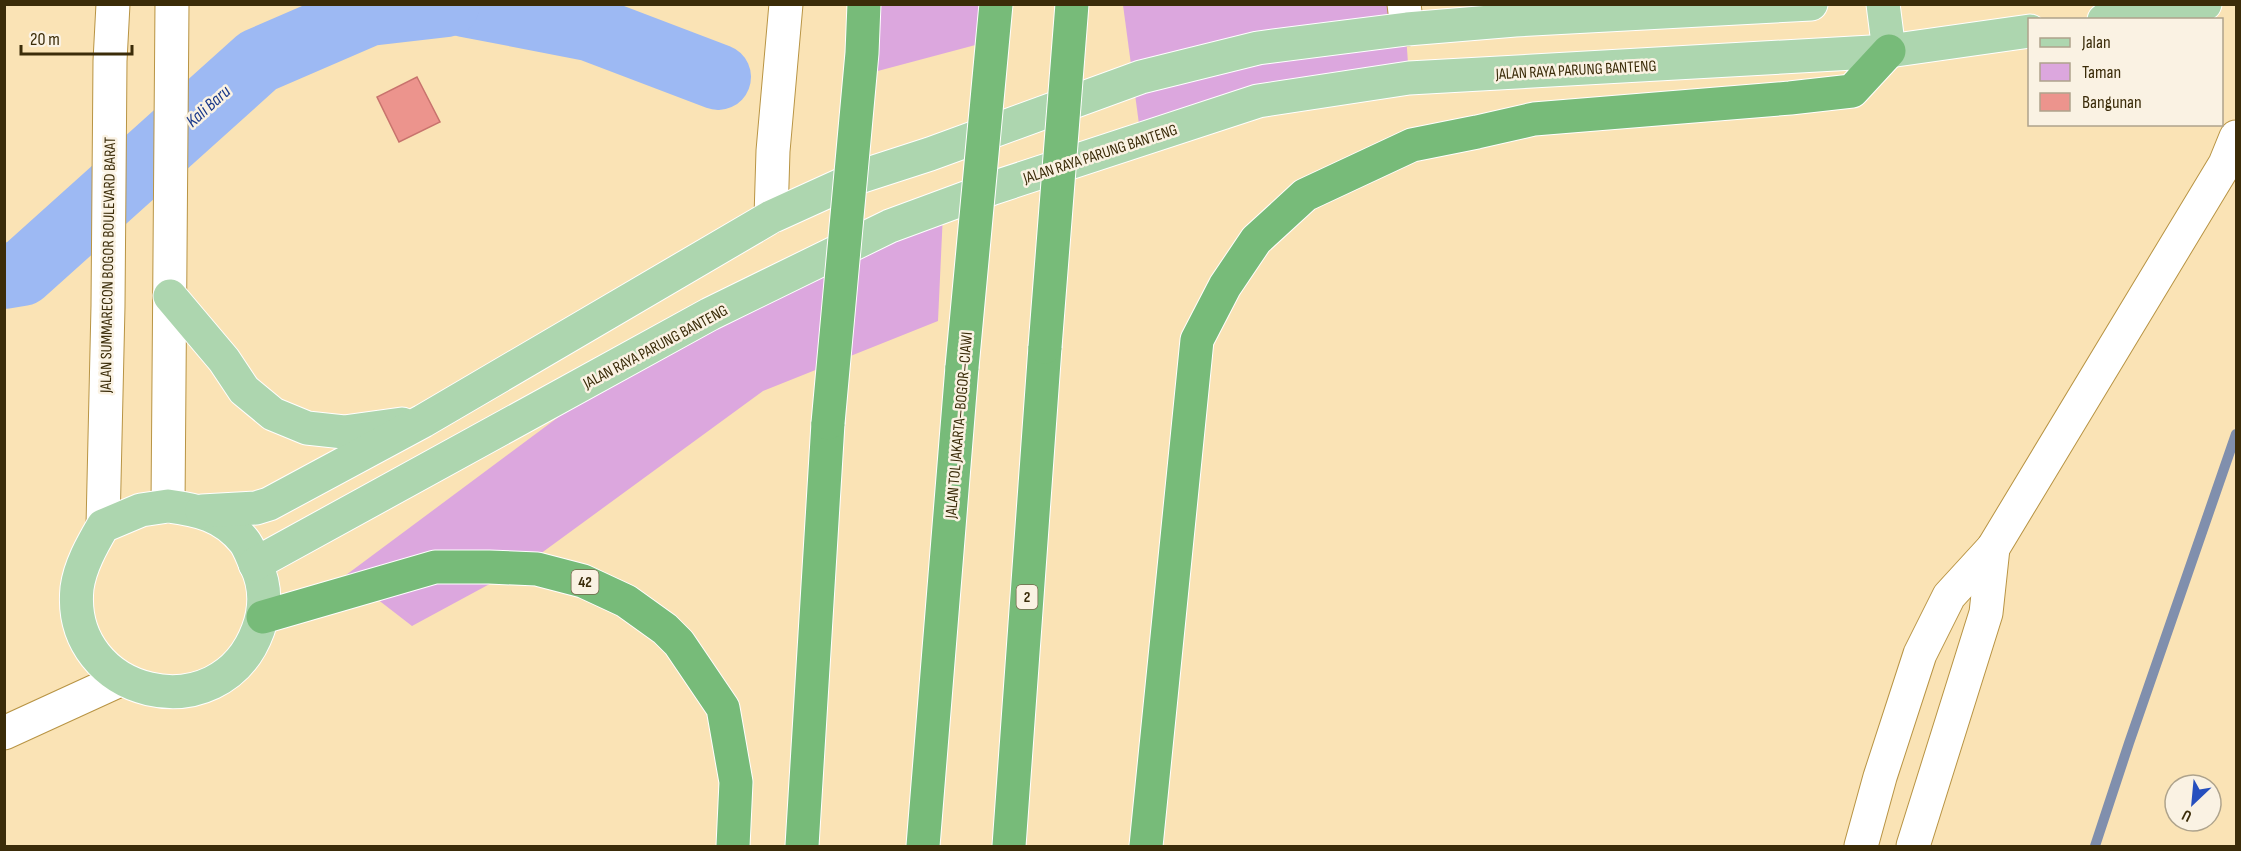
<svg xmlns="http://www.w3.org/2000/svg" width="2241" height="851" font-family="'Sofia Sans Condensed',sans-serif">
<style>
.green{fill:#dca7de}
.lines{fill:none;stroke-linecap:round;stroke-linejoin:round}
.stream{stroke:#808fad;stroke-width:10}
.river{stroke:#9db9f3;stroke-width:66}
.building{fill:#ec948d;stroke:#c8736d;stroke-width:1.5}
.minor-casing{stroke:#b89444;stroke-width:35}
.major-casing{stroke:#fff;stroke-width:35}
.highway-casing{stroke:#fff;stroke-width:35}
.minor{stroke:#fff;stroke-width:33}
.major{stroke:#add6af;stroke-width:33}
.highway{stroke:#77bb79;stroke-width:33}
.highway-bridge-casing{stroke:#fff;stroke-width:35;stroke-linecap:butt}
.highway-bridge{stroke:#77bb79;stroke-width:33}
.labels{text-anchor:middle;stroke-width:5;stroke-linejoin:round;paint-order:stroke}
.shield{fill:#faf2e3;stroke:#74674a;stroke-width:1.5}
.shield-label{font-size:15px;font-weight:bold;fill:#3b2c09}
.street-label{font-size:16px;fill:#3b2c09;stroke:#faf2e3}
.water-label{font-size:18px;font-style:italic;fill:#19388a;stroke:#faf2e3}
</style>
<rect width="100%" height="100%" fill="#fae3b5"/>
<!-- green -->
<g class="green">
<path d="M864,5H1001L998,39L859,76Z"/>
<path d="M1123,5H1404L1409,78L1141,139Z"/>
<path d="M943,213L938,321L763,391L525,565L412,626L346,575L744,279Z"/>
</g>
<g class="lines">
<!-- stream -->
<path class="stream" d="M2095,846L2129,743L2236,434"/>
<!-- river -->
<g class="river">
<path d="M465,4L589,28L718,77"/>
<path d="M4,276L22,273L258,61L369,13L447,4"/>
</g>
</g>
<!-- building -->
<path class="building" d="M417,77L440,122L399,142L377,97Z"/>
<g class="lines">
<defs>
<g id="minor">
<path d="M1404,4L1407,29"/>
<path d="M771,217L773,151L786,4"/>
<path d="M168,506L172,4"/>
<path d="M103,526L108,306L110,61L113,4"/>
<path d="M4,733L122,679"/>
<path d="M1861,846L1880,777L1920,654L1949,596L1993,548L2225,164L2236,137"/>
<path d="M1913,846L1986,613L1993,548"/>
</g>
<g id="major">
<path d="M1883,4L1889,51"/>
<path d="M2104,20L2205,4"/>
<path d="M170,296L224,360L244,390L273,414L307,428L344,432L402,424"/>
<path d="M168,506C198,510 223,515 244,541C249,547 252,557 256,565C266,586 266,608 258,630C220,734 66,697 77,588C80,566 92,545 103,526L141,510Z"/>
<path d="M202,511L256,508L269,504L423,421L771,217L859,177L930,154L1141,77L1258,48L1407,29L1515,20L1811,4"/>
<path d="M255,564L710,314L890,226L993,188L1258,101L1409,78L1889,51L2030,31"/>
</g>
<g id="highway">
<path d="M263,617L435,567H489L537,569L583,581L626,601L665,629L679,643L723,708L736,782L733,846"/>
<path d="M802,846L828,423"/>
<path d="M923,846L962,367"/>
<path d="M1009,846L1045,347"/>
<path d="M1146,846L1197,340L1225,286L1256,240L1305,195L1412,145L1477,132L1534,119L1790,98L1852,91L1889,51"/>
</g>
</defs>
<!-- minor casing -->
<use href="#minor" class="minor-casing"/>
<!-- major casing -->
<use href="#major" class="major-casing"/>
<!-- highway casing -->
<use href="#highway" class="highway-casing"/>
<!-- minor -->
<use href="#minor" class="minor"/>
<!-- major -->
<use href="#major" class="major"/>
<!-- highway -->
<use href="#highway" class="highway"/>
<defs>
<g id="highway-bridge">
<path d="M1045,347L1072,4"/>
<path d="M962,367L996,4"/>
<path d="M828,423L862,53L864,4"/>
</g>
</defs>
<!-- highway-bridge casing -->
<use href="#highway-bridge" class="highway-bridge-casing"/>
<!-- highway-bridge -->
<use href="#highway-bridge" class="highway-bridge"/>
</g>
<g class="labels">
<!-- shield labels -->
<g class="shield">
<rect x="571.5" y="570" width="27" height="24" rx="4.5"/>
<rect x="1016.5" y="585" width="21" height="24" rx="4.5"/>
</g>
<g class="shield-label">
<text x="585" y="587">42</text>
<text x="1027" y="602">2</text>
</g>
<!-- street labels -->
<g class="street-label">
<text transform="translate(1576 69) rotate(-3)" y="6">JALAN RAYA PARUNG BANTENG</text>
<text transform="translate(1100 153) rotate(-18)" y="6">JALAN RAYA PARUNG BANTENG</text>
<text transform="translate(107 265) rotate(-89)" y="6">JALAN SUMMARECON BOGOR BOULEVARD BARAT</text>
<text transform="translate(655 346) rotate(-28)" y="6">JALAN RAYA PARUNG BANTENG</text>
<text transform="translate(958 425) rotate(-85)" y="6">JALAN TOL JAKARTA–BOGOR–CIAWI</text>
</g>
<!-- water labels -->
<g class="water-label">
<text transform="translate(208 106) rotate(-42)" y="6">Kali Baru</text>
</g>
</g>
<!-- border -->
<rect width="2241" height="851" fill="none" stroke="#3b2c09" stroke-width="12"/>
<!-- legend -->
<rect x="2028" y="18" width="195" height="108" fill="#faf2e3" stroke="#aea38c" stroke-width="1.5"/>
<rect x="2040" y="38" width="30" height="9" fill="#add6af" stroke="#aea38c" stroke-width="1.5"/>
<text x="2082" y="48" font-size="18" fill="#3b2c09">Jalan</text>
<rect x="2040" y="63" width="30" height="18" fill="#dca7de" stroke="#aea38c" stroke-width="1.5"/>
<text x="2082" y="78" font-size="18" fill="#3b2c09">Taman</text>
<rect x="2040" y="93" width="30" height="18" fill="#ec948d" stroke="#aea38c" stroke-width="1.5"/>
<text x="2082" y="108" font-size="18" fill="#3b2c09">Bangunan</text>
<!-- north arrow -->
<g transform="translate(2193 803) rotate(206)"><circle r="28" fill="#faf2e3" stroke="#aea38c" stroke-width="1.5"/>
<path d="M0-4.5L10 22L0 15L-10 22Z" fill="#264fbe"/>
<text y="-9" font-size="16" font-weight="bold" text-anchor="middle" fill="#3b2c09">U</text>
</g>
<!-- scale -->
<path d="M21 45v9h111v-9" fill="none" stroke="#3b2c09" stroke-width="3"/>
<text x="30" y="45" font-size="18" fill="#3b2c09" stroke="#faf2e3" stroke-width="4.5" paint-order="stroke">20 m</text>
</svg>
